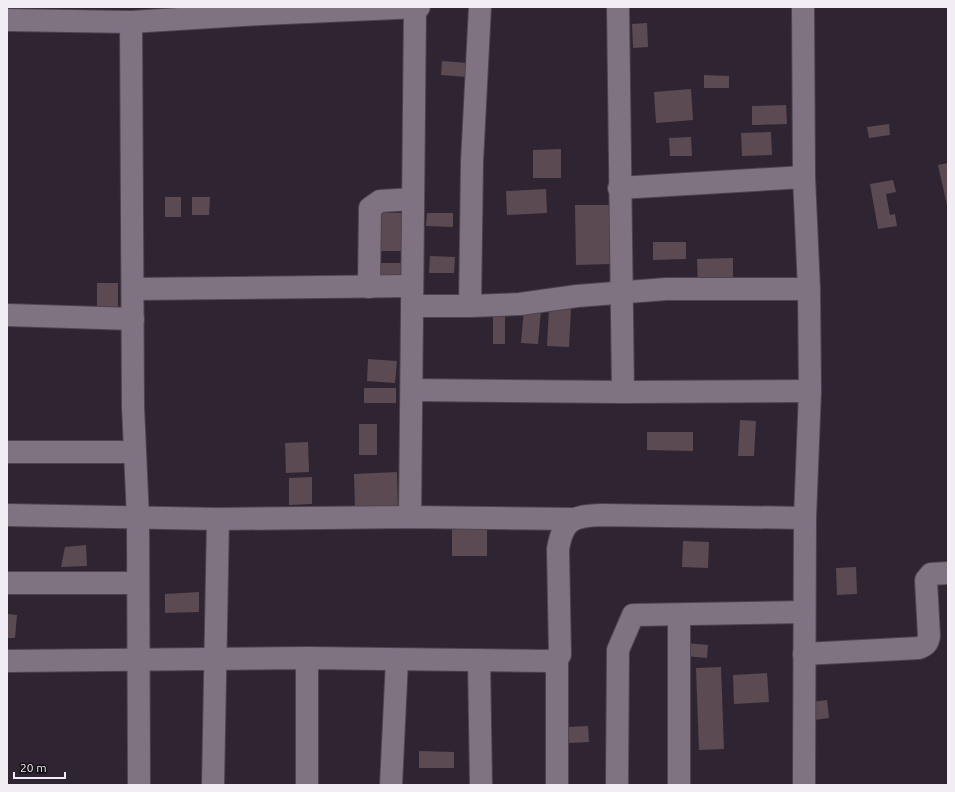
<svg xmlns="http://www.w3.org/2000/svg" width="955" height="792" font-family="Ubuntu,sans-serif">
<style>
.building{fill:#5b4a51}
.lines{fill:none;stroke-linecap:round;stroke-linejoin:round}
.minor-casing{stroke:#4c434e;stroke-width:24}
.minor{stroke:#7f7382;stroke-width:22}
</style>
<rect width="100%" height="100%" fill="#2f2532"/>
<!-- building -->
<g class="building">
<path d="M647,23L648,47L633,48L632,24Z"/>
<path d="M442,61L468,63L467,77L441,75Z"/>
<path d="M704,75L729,76V88H704Z"/>
<path d="M691,89L693,120L656,123L654,92Z"/>
<path d="M786,105L787,124L752,125V106Z"/>
<path d="M889,124L890,135L869,138L867,127Z"/>
<path d="M771,132L772,155L742,156L741,133Z"/>
<path d="M691,137L692,156H670L669,138Z"/>
<path d="M561,149V178H533V150Z"/>
<path d="M948,163V205H947L938,165Z"/>
<path d="M893,180L896,192L886,194L890,215L895,214L897,226L878,229L870,184Z"/>
<path d="M546,189L547,213L507,215L506,191Z"/>
<rect x="165" y="197" width="16" height="20"/>
<path d="M192,197H210L209,215H192Z"/>
<path d="M575,205H609L610,264L576,265Z"/>
<path d="M376,212L403,213L402,251H375Z"/>
<path d="M427,213H453V227L426,226Z"/>
<path d="M653,242H686V259L653,260Z"/>
<path d="M430,256L455,257L454,273H429Z"/>
<path d="M733,258V285L698,286L697,259Z"/>
<rect x="378" y="263" width="24" height="13"/>
<path d="M97,283H118V310L97,309Z"/>
<path d="M549,308L571,309L569,347L547,346Z"/>
<rect x="493" y="309" width="12" height="35"/>
<path d="M524,309L541,310L538,344L521,343Z"/>
<path d="M368,359L397,361L395,383L367,381Z"/>
<rect x="364" y="388" width="32" height="15"/>
<path d="M740,420L756,421L754,456H738Z"/>
<rect x="359" y="424" width="18" height="31"/>
<path d="M647,432H693V451L647,450Z"/>
<path d="M308,442L309,472L286,473L285,443Z"/>
<path d="M397,472L398,508L355,509L354,474Z"/>
<path d="M312,477V504L289,505V478Z"/>
<rect x="452" y="525" width="35" height="31"/>
<path d="M683,541L709,542L708,568L682,567Z"/>
<path d="M86,545L87,566L61,567L65,547Z"/>
<path d="M856,567L857,594L837,595L836,568Z"/>
<path d="M199,592V612L165,613V594Z"/>
<path d="M7,614L17,615L15,638H7Z"/>
<path d="M686,643L708,645L707,658L685,656Z"/>
<path d="M721,667L724,749L699,750L696,668Z"/>
<path d="M767,673L769,702L734,704L733,675Z"/>
<path d="M827,700L829,718L806,721L804,703Z"/>
<path d="M588,726L589,742L569,743L568,727Z"/>
<path d="M419,751L454,752V768H419Z"/>
</g>
<g class="lines">
<defs>
<g id="minor">
<path d="M618,7L623,392"/>
<path d="M803,7L804,177L809,289L810,391L805,518L804,785"/>
<path d="M7,20L131,22L261,14L419,7"/>
<path d="M131,22L133,406L138,518L139,785"/>
<path d="M619,188L804,177"/>
<path d="M369,287L370,208L380,201L413,199"/>
<path d="M133,289L412,286"/>
<path d="M412,306H470L520,304L577,296L666,289H809"/>
<path d="M470,306L472,162L480,7"/>
<path d="M7,315L133,319"/>
<path d="M412,390L623,392L810,391"/>
<path d="M7,452H134"/>
<path d="M7,515L218,519L410,517L573,519"/>
<path d="M410,517L415,7"/>
<path d="M7,583H138"/>
<path d="M679,615V785"/>
<path d="M804,654L919,648C926,645 928,643 929,636L926,580L931,574L948,573"/>
<path d="M479,660L481,785"/>
<path d="M7,661L307,658L548,661L557,659L560,655L558,549C563,520 572,516 601,515L805,518"/>
<path d="M213,785L218,519"/>
<path d="M307,785V658"/>
<path d="M391,785L397,660"/>
<path d="M557,785V659"/>
<path d="M617,785L618,650L633,615L804,612"/>
</g>
</defs>
<!-- minor casing -->
<use href="#minor" class="minor-casing"/>
<!-- minor -->
<use href="#minor" class="minor"/>
</g>
<!-- border -->
<rect width="955" height="792" fill="none" stroke="#f2ecf4" stroke-width="16"/>
<!-- scale -->
<path d="M14 772v6h51v-6" fill="none" stroke="#f2ecf4" stroke-width="2"/>
<text x="20" y="772" font-size="12" fill="#f2ecf4" stroke="#141016" stroke-width="3" paint-order="stroke">20 m</text>
</svg>
